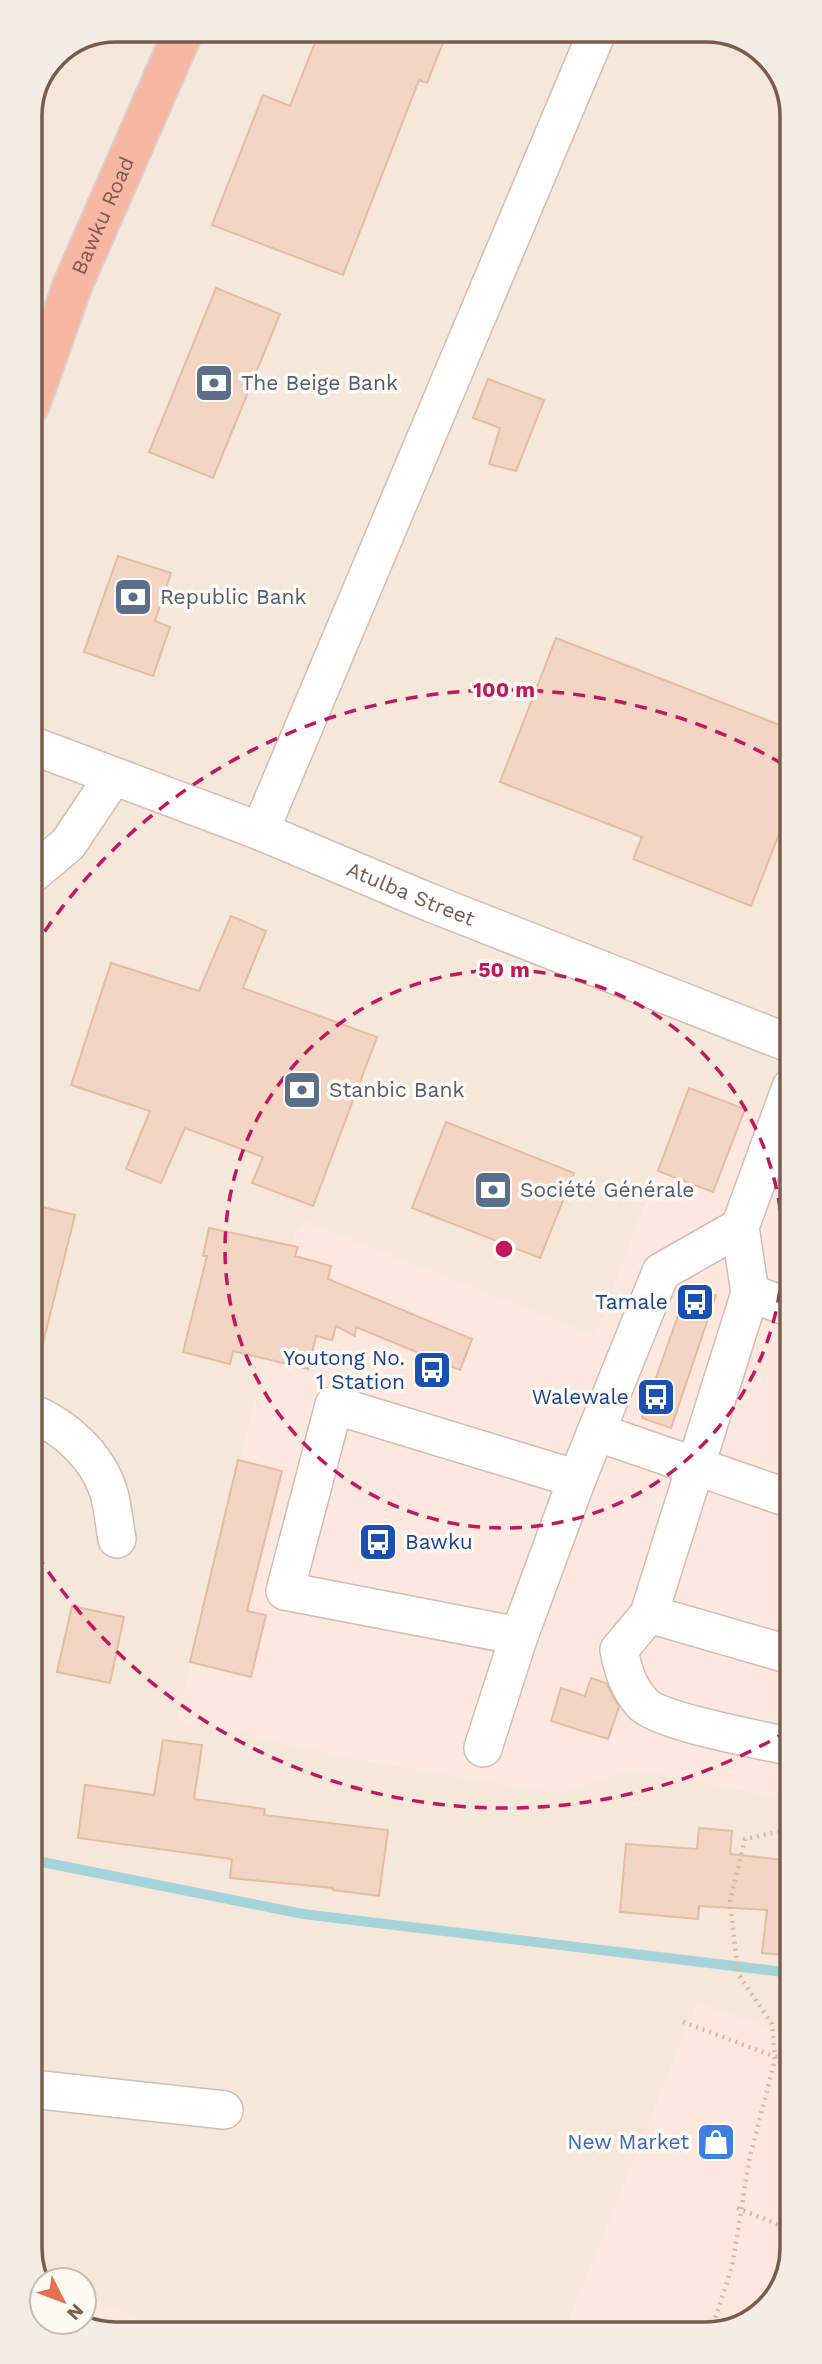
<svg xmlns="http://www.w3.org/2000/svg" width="822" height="2364" font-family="'Work Sans',sans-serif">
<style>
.residential{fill:#f5e8da}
.commercial{fill:#fde8e0}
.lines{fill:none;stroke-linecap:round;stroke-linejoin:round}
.stream{stroke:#a5d3da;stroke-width:10}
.building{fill:#f3d5c3;stroke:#e6bba3;stroke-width:2}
.minor-casing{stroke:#d1beb0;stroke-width:40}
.highway-casing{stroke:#dad1cd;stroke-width:42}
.path{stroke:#d9b8a5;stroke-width:4.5;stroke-dasharray:2 5;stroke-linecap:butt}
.minor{stroke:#fff;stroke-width:37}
.highway{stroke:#f7b7a3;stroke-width:38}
.ring{fill:none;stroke:#c2185b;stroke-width:3.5;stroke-dasharray:12 9}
.labels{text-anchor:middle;stroke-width:7;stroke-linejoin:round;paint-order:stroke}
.street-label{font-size:21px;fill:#7a5c4d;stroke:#fffaf3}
.service-label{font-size:21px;fill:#4e5e75;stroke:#fffaf3;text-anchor:start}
.transit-label{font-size:21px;fill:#164399;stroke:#fffaf3;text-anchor:end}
.shop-label{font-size:21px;fill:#366cbe;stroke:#fffaf3;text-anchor:end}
.rim{fill:none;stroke:#7a5c4d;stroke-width:3.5}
.centre{fill:#c2185b;stroke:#fffaf3;stroke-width:3.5}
.ring-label{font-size:21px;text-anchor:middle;font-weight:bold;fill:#c2185b;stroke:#fffaf3;stroke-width:7;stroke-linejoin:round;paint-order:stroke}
</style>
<rect width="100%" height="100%" fill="#fdf6ec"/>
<!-- residential -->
<path class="residential" d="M116,30H712L763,51L789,94L792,2249L774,2301L728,2331L110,2334L81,2322H84V2280H42V2285L33,2270L30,111L55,55Z"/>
<!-- commercial -->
<g class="commercial">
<path d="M689,1088L791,1126L792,1800L631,1769L559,1794L350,1758L177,1720L296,1232L307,1222L595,1336Z"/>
<path d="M697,2003L792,2035V2249L774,2301L728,2331L564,2332Z"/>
<path d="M84,2297L177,2334H110L81,2322H84Z"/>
</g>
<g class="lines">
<!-- stream -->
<path class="stream" d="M32,1860L303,1914L792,1973"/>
</g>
<!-- building -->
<g class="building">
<path d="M320,30H448L427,83L419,80L343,275L212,225L263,95L290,106Z"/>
<path d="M216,288L280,314L213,478L149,452Z"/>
<path d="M488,379L544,400L516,471L489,464L500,428L473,418Z"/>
<path d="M118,556L171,573L155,621L170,627L153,676L84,652Z"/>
<path d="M556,638L790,729V806L751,906L633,859L642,837L500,782Z"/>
<path d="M231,916L266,931L243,988L377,1037L313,1206L252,1183L263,1157L185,1128L161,1183L126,1169L150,1111L71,1085L111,963L199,991Z"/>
<path d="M689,1088L745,1109L713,1192L658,1171Z"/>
<path d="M446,1122L574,1173L540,1258L412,1208Z"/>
<path d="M31,1204L75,1215L42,1347L31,1346Z"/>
<path d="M209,1228L298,1247L295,1256L331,1266L328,1279L472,1339L460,1370L356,1327L355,1336L336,1326L332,1340L316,1336L308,1369L233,1351L230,1364L183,1352L207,1256H203Z"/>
<path d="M689,1284L716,1295L671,1428L642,1418Z"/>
<path d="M238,1460L282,1471L247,1611L266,1615L251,1677L190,1662Z"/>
<path d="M72,1606L124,1617L110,1683L57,1672Z"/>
<path d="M591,1678L606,1683L619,1707L608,1739L551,1721L561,1688L585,1696Z"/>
<path d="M163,1740L202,1745L194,1799L265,1809L264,1815L388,1830L379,1896L333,1890V1888L230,1878L232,1859L78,1838L85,1785L154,1795Z"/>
<path d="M699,1828L732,1831L730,1854L792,1861V1956L762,1953L767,1910L699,1906L698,1919L620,1912L626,1844L697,1849Z"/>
</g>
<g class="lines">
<defs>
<g id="minor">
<path id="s1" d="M31,745L260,831L431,903L791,1044"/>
<path d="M260,831L598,30"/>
<path d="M31,875L68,844L113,777"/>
<path d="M791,1087L740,1227L750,1293L649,1614L619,1650C623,1670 628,1687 642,1703C659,1722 762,1740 792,1747"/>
<path d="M750,1293L791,1308"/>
<path d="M32,1413C65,1427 96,1455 108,1490C113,1505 114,1523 117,1539"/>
<path d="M596,1432L791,1499"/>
<path d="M649,1614L791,1655"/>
<path d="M519,1636L285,1591L334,1405L577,1479"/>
<path d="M483,1748L519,1636L577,1479L661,1272L740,1227"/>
<path d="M32,2089L224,2110"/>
</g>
<g id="highway">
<path id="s2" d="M30,405L73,284L184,30"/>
</g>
</defs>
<!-- minor casing -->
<use href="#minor" class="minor-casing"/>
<!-- highway casing -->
<use href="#highway" class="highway-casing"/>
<!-- path -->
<g class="path">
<path d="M683,2022L792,2063"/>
<path d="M737,2208L792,2230"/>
<path d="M711,2331L732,2267L749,2161L775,2059L772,2024L738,1974L730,1901L745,1839L792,1829"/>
</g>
<!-- minor -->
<use href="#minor" class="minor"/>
<!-- highway -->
<use href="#highway" class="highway"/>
</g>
<!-- distance rings -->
<g class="ring">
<circle cx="504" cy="1249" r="279"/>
<path d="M788 1731A559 559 0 0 1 33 1549M33 949A559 559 0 0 1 788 767"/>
</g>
<!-- icons -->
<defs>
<symbol id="bank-square" viewBox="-11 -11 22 22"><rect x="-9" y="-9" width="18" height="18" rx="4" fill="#5c6f8a" stroke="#fffaf3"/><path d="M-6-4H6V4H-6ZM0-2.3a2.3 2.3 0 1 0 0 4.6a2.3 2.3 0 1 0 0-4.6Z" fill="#fff"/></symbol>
<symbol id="bus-square" viewBox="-11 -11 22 22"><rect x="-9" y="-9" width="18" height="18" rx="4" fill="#1a4fb4" stroke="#fffaf3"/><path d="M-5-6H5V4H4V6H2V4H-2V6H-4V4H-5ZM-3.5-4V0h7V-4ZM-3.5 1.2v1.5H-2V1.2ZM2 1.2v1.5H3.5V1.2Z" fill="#fff"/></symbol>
<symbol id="shop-square" viewBox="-11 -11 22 22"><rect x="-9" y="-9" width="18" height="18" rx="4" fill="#3f7fe0" stroke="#fffaf3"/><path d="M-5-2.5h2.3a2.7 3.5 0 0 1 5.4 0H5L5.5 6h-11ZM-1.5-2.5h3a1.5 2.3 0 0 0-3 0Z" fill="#fff"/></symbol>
</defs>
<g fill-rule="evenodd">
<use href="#bank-square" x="192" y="361" width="44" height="44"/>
<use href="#bank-square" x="111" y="575" width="44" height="44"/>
<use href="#bank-square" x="280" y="1068" width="44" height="44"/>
<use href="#bank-square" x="471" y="1168" width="44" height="44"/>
<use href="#bus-square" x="673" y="1280" width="44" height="44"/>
<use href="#bus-square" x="410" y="1348" width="44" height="44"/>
<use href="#bus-square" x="634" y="1375" width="44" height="44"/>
<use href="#bus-square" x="356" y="1520" width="44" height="44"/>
<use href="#shop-square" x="694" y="2120" width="44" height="44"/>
</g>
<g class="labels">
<!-- street labels -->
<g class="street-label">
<text dy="7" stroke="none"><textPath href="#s2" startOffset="203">Bawku Road</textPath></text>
<text dy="7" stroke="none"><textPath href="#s1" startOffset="408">Atulba Street</textPath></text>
</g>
<!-- service labels -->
<g class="service-label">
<text x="241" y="390">The Beige Bank</text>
<text x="160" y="604">Republic Bank</text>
<text x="329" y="1097">Stanbic Bank</text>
<text x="520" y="1197">Société Générale</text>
</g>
<!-- transit labels -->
<g class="transit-label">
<text x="668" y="1309">Tamale</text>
<text x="405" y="1365">Youtong No.<tspan x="405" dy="24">1 Station</tspan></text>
<text x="629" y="1404">Walewale</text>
<text x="405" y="1549" text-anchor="start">Bawku</text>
</g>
<!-- shop labels -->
<g class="shop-label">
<text x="689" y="2149">New Market</text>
</g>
</g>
<!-- crop -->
<path d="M0 0H822V2364H0ZM116 42H706A74 74 0 0 1 780 116V2248A74 74 0 0 1 706 2322H116A74 74 0 0 1 42 2248V116A74 74 0 0 1 116 42Z" fill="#f4ede6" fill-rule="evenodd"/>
<path class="rim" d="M116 42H706A74 74 0 0 1 780 116V2248A74 74 0 0 1 706 2322H116A74 74 0 0 1 42 2248V116A74 74 0 0 1 116 42Z"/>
<circle cx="504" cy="1249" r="10" class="centre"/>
<g class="ring-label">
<text x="504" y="697">100 m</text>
<text x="504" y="977">50 m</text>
</g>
<!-- north arrow -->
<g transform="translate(63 2301) rotate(132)"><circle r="33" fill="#fffaf3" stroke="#cabbb1" stroke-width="2"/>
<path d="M0-5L12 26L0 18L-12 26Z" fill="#e76f51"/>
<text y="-10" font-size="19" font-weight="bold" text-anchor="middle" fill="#7a5c4d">N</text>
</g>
</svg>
